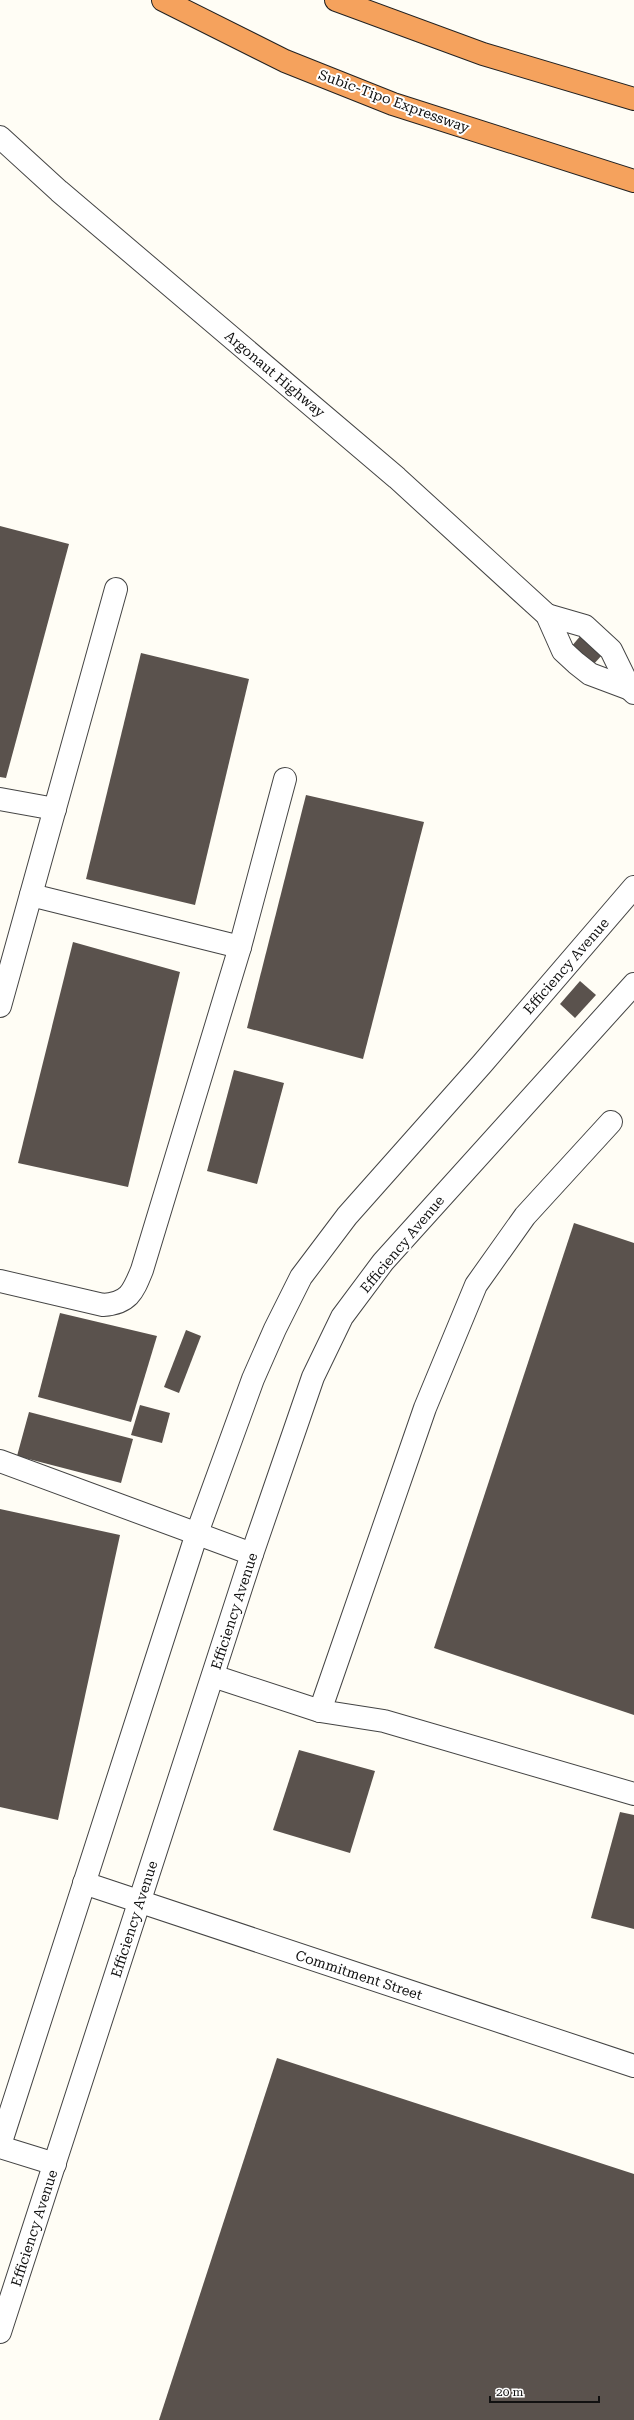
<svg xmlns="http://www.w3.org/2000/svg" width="634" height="2420" font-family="'Roboto Serif',serif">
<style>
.building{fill:#5a524d}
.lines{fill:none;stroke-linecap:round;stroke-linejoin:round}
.minor-casing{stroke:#444;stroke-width:24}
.highway-casing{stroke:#222;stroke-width:24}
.minor{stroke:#fff;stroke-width:22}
.highway{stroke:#f5a25d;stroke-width:22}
.labels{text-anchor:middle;stroke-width:4;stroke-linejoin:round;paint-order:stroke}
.street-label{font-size:14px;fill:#111;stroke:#fff}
</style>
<rect width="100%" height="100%" fill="#fffdf5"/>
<!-- building -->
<g class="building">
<path d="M0,526L69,544L6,778L0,777Z"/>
<path d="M582,634L603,654L592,666L571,647Z"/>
<path d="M141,653L249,679L195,905L86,879Z"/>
<path d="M306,795L424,822L363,1059L247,1028Z"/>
<path d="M73,942L180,972L128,1187L18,1163Z"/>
<path d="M580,981L596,995L575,1018L560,1004Z"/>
<path d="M234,1070L284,1083L257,1184L207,1171Z"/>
<path d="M574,1223L634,1243V1715L434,1648Z"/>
<path d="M60,1313L157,1336L131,1422L38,1397Z"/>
<path d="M186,1330L201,1336L179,1393L164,1387Z"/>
<path d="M140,1405L170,1413L162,1443L131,1435Z"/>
<path d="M29,1412L133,1439L121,1483L17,1456Z"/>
<path d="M0,1509L120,1535L58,1820L0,1807Z"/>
<path d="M299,1750L375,1771L350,1853L273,1830Z"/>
<path d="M620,1812L634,1815V1929L591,1918Z"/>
<path d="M277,2058L634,2174V2420H159Z"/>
</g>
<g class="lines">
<defs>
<g id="minor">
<path d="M0,137L59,191L397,478L547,615L563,651L576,663L590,674L630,689"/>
<path d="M547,615L585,626L611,650L630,689L634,693"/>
<path d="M0,799L55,809"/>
<path d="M31,895L240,947"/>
<path d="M0,1006L116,589"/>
<path d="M0,1281L103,1305C129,1303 133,1292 142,1270L240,947L285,779"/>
<path d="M0,1461L252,1554"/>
<path d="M213,1676L320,1711L384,1721L634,1794"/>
<path d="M320,1711L425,1408L476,1285L525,1216L611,1122"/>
<path d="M84,1883L634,2066"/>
<path d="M0,2145L197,1533L253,1379L275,1329L301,1277L347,1216L482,1064L634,887"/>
<path d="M0,2147L55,2164"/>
<path d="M0,2332L252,1554L313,1377L342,1317L383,1262L634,984"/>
</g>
<g id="highway">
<path d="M163,0L285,61L393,104L634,181"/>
<path d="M336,0L483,54L634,99"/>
</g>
</defs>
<!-- minor casing -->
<use href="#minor" class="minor-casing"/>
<!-- highway casing -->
<use href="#highway" class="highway-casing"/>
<!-- minor -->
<use href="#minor" class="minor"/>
<!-- highway -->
<use href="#highway" class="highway"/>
</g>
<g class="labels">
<!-- street labels -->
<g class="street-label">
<text transform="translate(394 101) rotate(20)" y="5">Subic-Tipo Expressway</text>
<text transform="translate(275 374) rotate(40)" y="5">Argonaut Highway</text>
<text transform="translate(566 966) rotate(-49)" y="5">Efficiency Avenue</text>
<text transform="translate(402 1244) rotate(-50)" y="5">Efficiency Avenue</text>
<text transform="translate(234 1611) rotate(-72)" y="5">Efficiency Avenue</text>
<text transform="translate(134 1919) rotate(-72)" y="5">Efficiency Avenue</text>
<text transform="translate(359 1975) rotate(18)" y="5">Commitment Street</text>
<text transform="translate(34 2228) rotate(-72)" y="5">Efficiency Avenue</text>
</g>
</g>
<!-- scale -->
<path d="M490 2396v6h109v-6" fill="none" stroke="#111111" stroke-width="2"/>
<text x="496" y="2396" font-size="12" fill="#111111" stroke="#ffffff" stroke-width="3" paint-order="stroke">20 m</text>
</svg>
